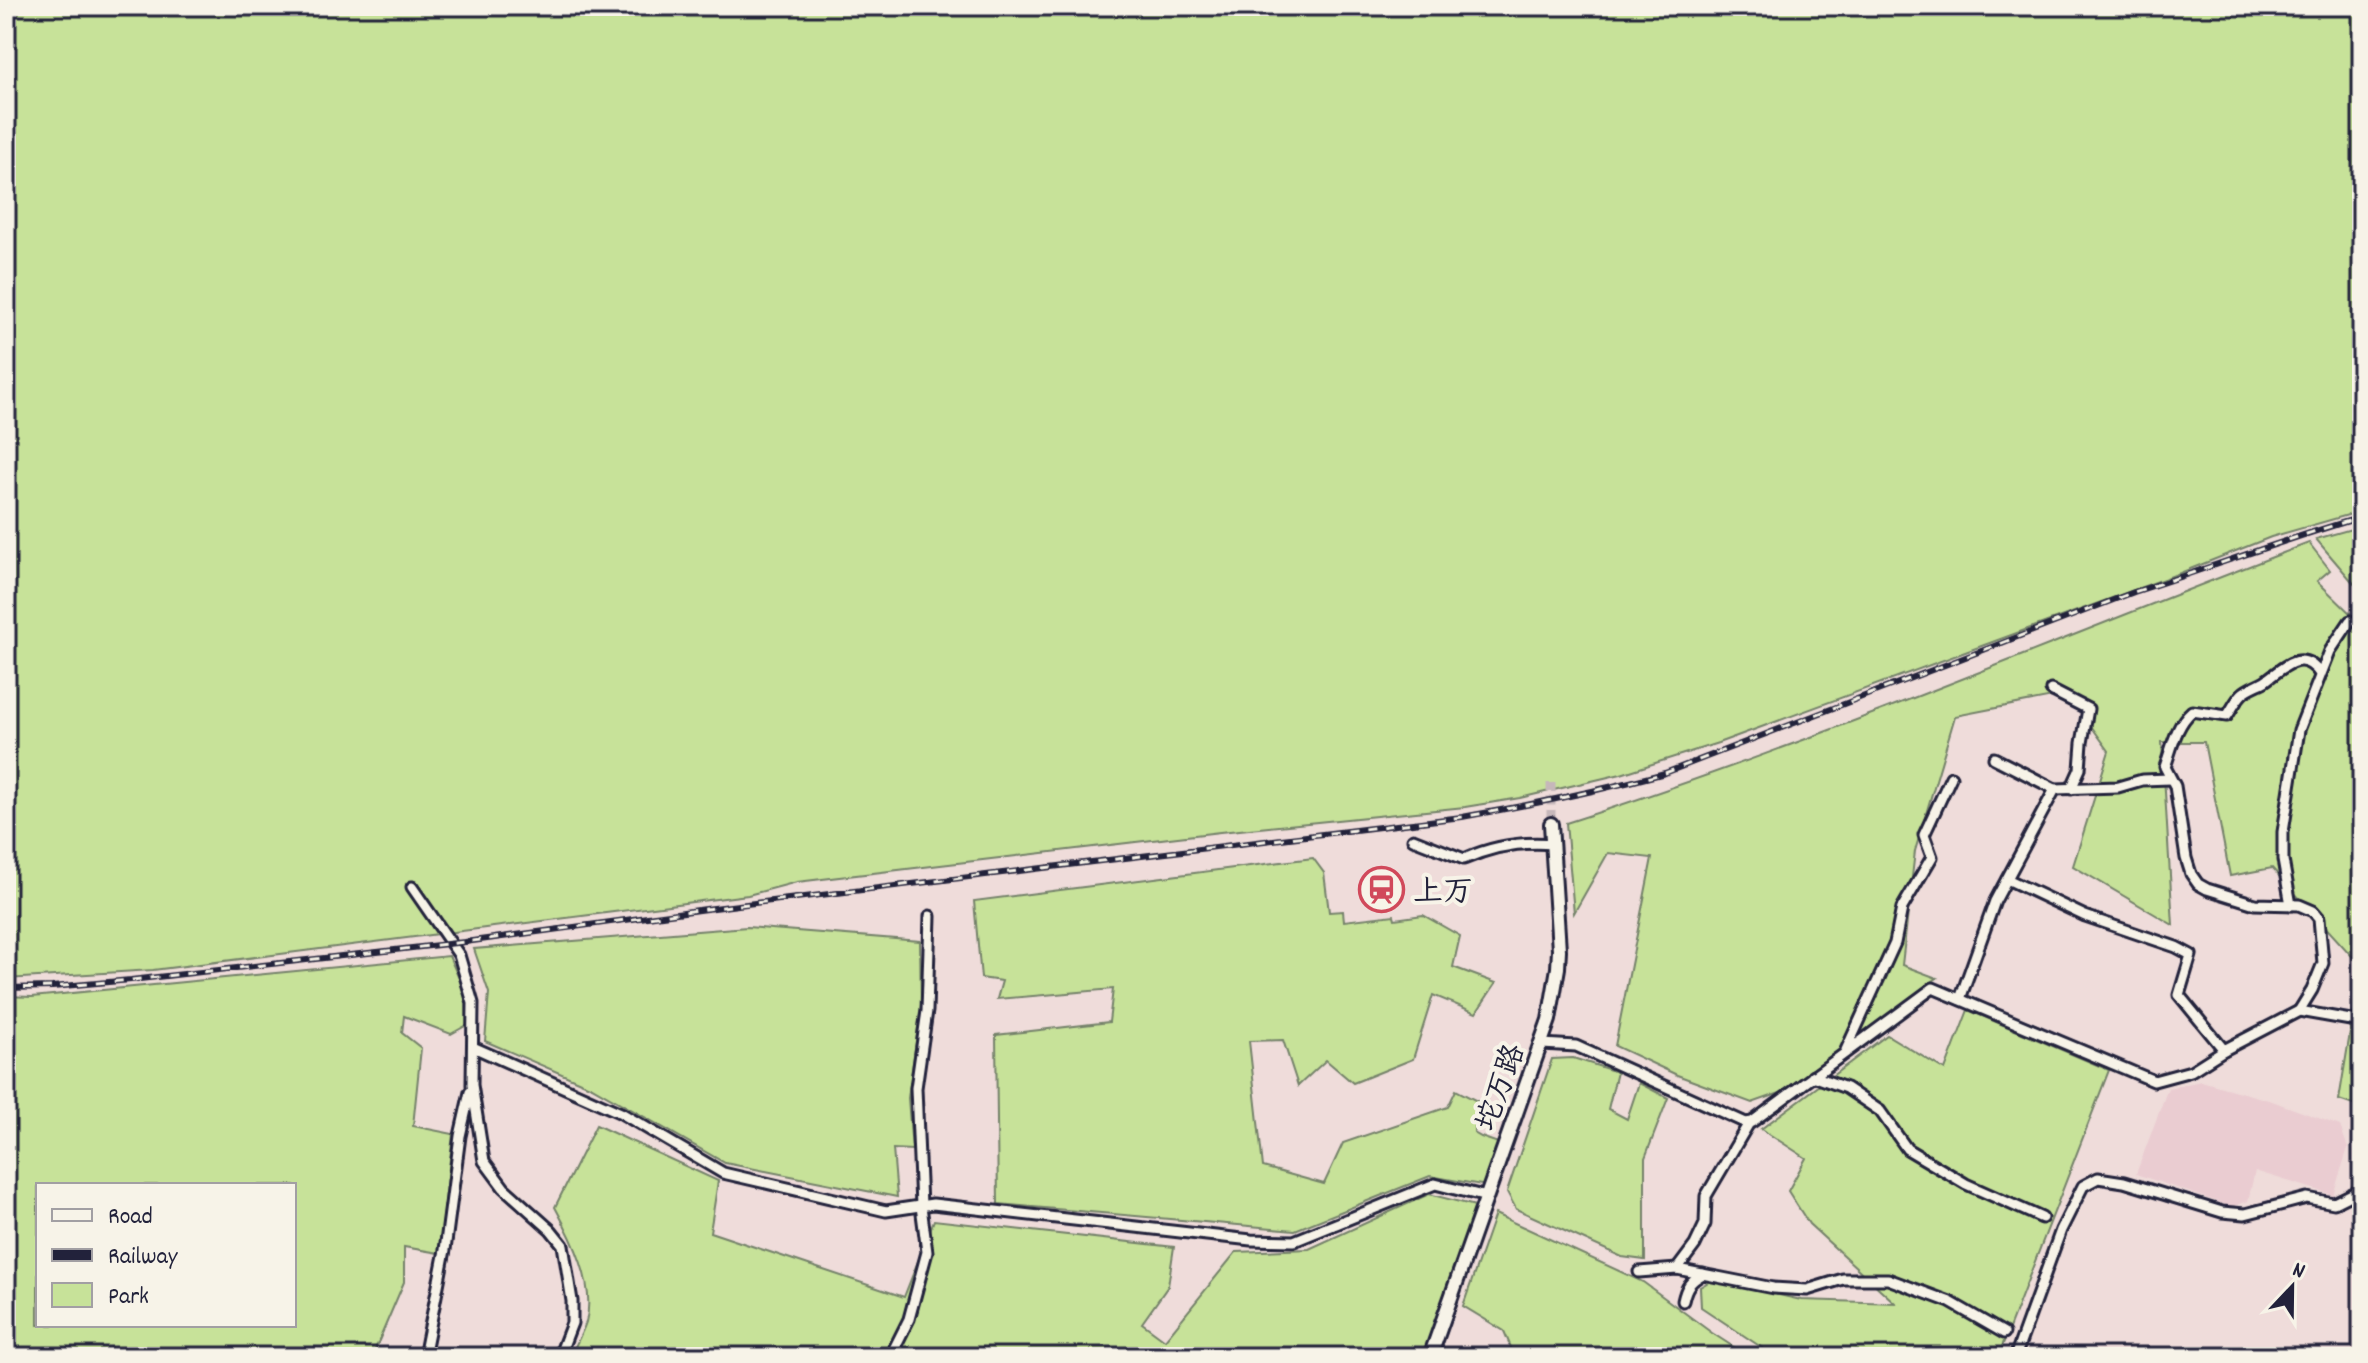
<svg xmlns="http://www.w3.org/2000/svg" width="2368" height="1363" font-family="Dekko,'LXGW WenKai TC',sans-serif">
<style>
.built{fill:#eaccd1}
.green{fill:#c7e299;stroke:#74826a;stroke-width:2;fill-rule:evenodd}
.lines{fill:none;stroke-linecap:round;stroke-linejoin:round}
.minor-tunnel{stroke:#c6b7ba;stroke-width:9;stroke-dasharray:9 4.5;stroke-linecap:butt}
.minor-casing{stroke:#22223b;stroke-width:15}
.secondary-casing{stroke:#22223b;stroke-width:18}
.minor{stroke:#f7f3e8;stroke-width:9}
.secondary{stroke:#f7f3e8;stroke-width:12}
.rail-casing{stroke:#22223b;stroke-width:6}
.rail{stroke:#f7f3e8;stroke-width:3;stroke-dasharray:9;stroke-linecap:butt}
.labels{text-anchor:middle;stroke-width:8;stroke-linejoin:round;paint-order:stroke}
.poi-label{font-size:30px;fill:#22223b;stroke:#f7f3e8;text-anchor:start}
.street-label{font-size:30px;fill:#22223b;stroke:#f7f3e8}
</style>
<rect width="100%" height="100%" fill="#efdcda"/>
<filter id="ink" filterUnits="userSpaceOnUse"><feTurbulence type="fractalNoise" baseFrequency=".0125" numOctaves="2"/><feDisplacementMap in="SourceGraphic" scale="16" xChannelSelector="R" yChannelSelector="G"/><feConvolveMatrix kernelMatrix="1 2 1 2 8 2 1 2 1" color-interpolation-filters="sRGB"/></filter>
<g filter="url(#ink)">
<!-- built -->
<path class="built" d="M2201,1081L2272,1101L2340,1126L2348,1148L2333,1195L2255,1171L2248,1201L2232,1207L2136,1174L2168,1088Z"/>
<!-- green -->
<g class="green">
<path d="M6,6H2362V511L2271,537L2180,573L1718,743L1621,774L1520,798L1465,807L1220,832L797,882L748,895L153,970L6,979Z"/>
<path d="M2362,526V593L2316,539Z"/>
<path d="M2309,543L2330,570L2317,581L2358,621L2362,618V1108L2339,1100L2361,966L2272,868L2230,876L2204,742H2162L2173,925L2073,866L2109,751L2068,694L1955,716L1915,851L1902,965L1937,978L1783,1092L1752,1103L1677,1075L1615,1046L1652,858L1608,853L1574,913L1566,823C1818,742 2062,637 2309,543Z"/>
<path d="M1313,858L1324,873L1329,912L1343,911L1344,921L1394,915L1395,919L1423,915L1460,936L1453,967L1496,983L1476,1013L1433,995L1413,1059L1353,1083L1326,1060L1298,1086L1283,1040L1249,1041L1263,1167L1324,1184L1343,1143L1448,1107L1456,1090L1481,1103L1474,1133L1481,1137L1504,1145L1487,1186L1430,1176L1295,1230L998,1204L996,1035L1109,1022L1113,989L997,999L1002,981L981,978L974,901Z"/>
<path d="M747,927L920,941L921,1005L908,1098L912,1150L893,1149L897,1197L725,1163L592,1087L485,1041L489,993L474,949Z"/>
<path d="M449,956L466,994L467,1025L451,1034L404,1016L402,1033L421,1048L413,1126L453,1134L439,1253L404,1247V1282L372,1357H6V996L32,997ZM38,1185H294V1325H38Z"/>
<path d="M1968,1010L2109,1070L1998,1357H1776L1701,1307L1700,1287L1712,1280L1801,1300L1895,1303L1809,1224L1788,1191L1806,1158L1761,1129L1887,1035L1945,1070Z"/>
<path d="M1573,1058L1617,1072L1608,1109L1627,1119L1639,1083L1668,1098L1645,1158V1260L1622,1257L1516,1209L1507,1192L1552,1059Z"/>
<path d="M596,1125L718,1181L710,1232L904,1297L934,1220L1174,1247L1168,1286L1142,1323L1165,1340L1236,1252L1309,1249L1429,1194L1479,1207L1425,1357H570C575,1346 582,1334 586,1322C596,1285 572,1238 555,1207Z"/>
<path d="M1495,1214L1643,1282L1712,1333L1749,1357H1515L1504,1331L1463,1306Z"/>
</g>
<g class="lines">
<!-- minor-tunnel -->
<path class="minor-tunnel" d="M1551,783V824"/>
<defs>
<g id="minor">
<path d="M2051,690L2088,709L2082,743L2080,769L2071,789"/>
<path d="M1994,758L2055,789L2118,787L2142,780L2170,779"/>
<path d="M1413,839L1464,859C1493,846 1521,841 1553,844"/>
<path d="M2007,879L2085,916L2176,947L2191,955L2179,995L2224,1050"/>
<path d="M412,887L459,955L473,1003L472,1085L484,1161L504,1188L551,1230L563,1245L572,1301V1323L559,1357"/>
<path d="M2291,905L2283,860V832L2299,730L2330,651L2350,621"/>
<path d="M1960,999L1995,901L2055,789"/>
<path d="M2299,1011L2312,990L2323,963L2319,918L2313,911L2299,905L2255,904L2207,889L2198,884L2191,874L2186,858L2175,786L2165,767C2172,747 2176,725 2192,711L2227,716C2232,709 2236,700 2242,694C2248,688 2258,685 2265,681C2283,668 2302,647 2320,674"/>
<path d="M1542,1044L1576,1046L1746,1123L1752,1122L1933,988L2154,1081L2191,1071L2224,1050L2299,1011L2362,1022"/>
<path d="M473,1047L621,1113L723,1173L886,1211L933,1204L1251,1240L1294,1241L1435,1184L1487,1197"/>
<path d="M1846,1050L1895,943L1902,908L1932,857L1924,835L1951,777"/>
<path d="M1813,1076L1846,1088L1880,1111L1907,1149L1966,1184L2042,1218"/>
<path d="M1677,1269L1695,1245L1705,1224L1706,1196L1749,1123"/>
<path d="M1639,1272L1677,1269L1773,1288L1807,1290L1843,1279H1888L1950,1302L2004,1333"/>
<path d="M1683,1301C1686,1287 1690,1281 1703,1274"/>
<path d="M424,1357L445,1250L460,1136L470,1092"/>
<path d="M890,1357L909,1319L927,1252L921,1206L916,1088L927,1011L930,916"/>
<path d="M2015,1357L2061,1230L2083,1186L2098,1178L2124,1182L2222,1212L2245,1214L2307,1198L2334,1203L2362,1189"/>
</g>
<path id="secondary" d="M1430,1357L1549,1020L1558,968L1559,950L1551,824"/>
</defs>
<!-- minor casing -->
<use href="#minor" class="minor-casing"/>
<!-- secondary casing -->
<use href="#secondary" class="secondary-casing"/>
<!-- minor -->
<use href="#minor" class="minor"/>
<!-- secondary -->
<use href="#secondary" class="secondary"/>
<defs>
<path id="rail" d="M6,988L52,987L131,980L465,942L706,909L1462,817C1531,805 1598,791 1665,773L2134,592C2210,568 2285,539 2362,517"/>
</defs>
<!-- rail casing -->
<use href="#rail" class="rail-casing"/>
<!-- rail -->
<use href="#rail" class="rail"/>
</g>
</g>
<!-- icons -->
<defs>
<symbol id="station-ring" viewBox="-11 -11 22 22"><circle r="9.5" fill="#f7f3e8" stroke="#d1495b" stroke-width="1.5"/><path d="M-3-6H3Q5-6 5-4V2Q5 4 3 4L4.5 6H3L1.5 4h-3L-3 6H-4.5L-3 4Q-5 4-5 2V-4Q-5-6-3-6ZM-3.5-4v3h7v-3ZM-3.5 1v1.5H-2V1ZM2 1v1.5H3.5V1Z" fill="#d1495b"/></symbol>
</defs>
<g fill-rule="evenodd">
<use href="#station-ring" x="1356" y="864" width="51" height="51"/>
</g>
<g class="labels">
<!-- poi labels -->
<g class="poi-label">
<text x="1413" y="900">上万</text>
</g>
<!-- street labels -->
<g class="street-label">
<text transform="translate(1499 1087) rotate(-70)" y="10">坨万路</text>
</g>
</g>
<!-- margin -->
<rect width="2368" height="1363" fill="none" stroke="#f7f3e8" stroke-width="32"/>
<rect x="16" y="16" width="2336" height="1331" fill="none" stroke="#22223b" stroke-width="3" filter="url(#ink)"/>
<!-- legend -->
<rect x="36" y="1183" width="260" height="144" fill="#f7f3e8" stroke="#a29fa3" stroke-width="2"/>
<rect x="52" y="1209" width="40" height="12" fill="#f7f3e8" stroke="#a29fa3" stroke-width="2"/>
<text x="108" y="1223" font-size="24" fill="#22223b">Road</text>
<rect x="52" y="1249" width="40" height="12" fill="#22223b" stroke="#a29fa3" stroke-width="2"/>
<text x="108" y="1263" font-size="24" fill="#22223b">Railway</text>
<rect x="52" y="1283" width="40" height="24" fill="#c7e299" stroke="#a29fa3" stroke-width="2"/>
<text x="108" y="1303" font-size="24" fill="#22223b">Park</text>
<!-- north arrow -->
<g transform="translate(2292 1287) rotate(22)" stroke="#f7f3e8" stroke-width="6" paint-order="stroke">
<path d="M0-6L14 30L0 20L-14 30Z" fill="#22223b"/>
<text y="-12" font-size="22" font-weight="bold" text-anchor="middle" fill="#22223b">N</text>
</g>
</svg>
